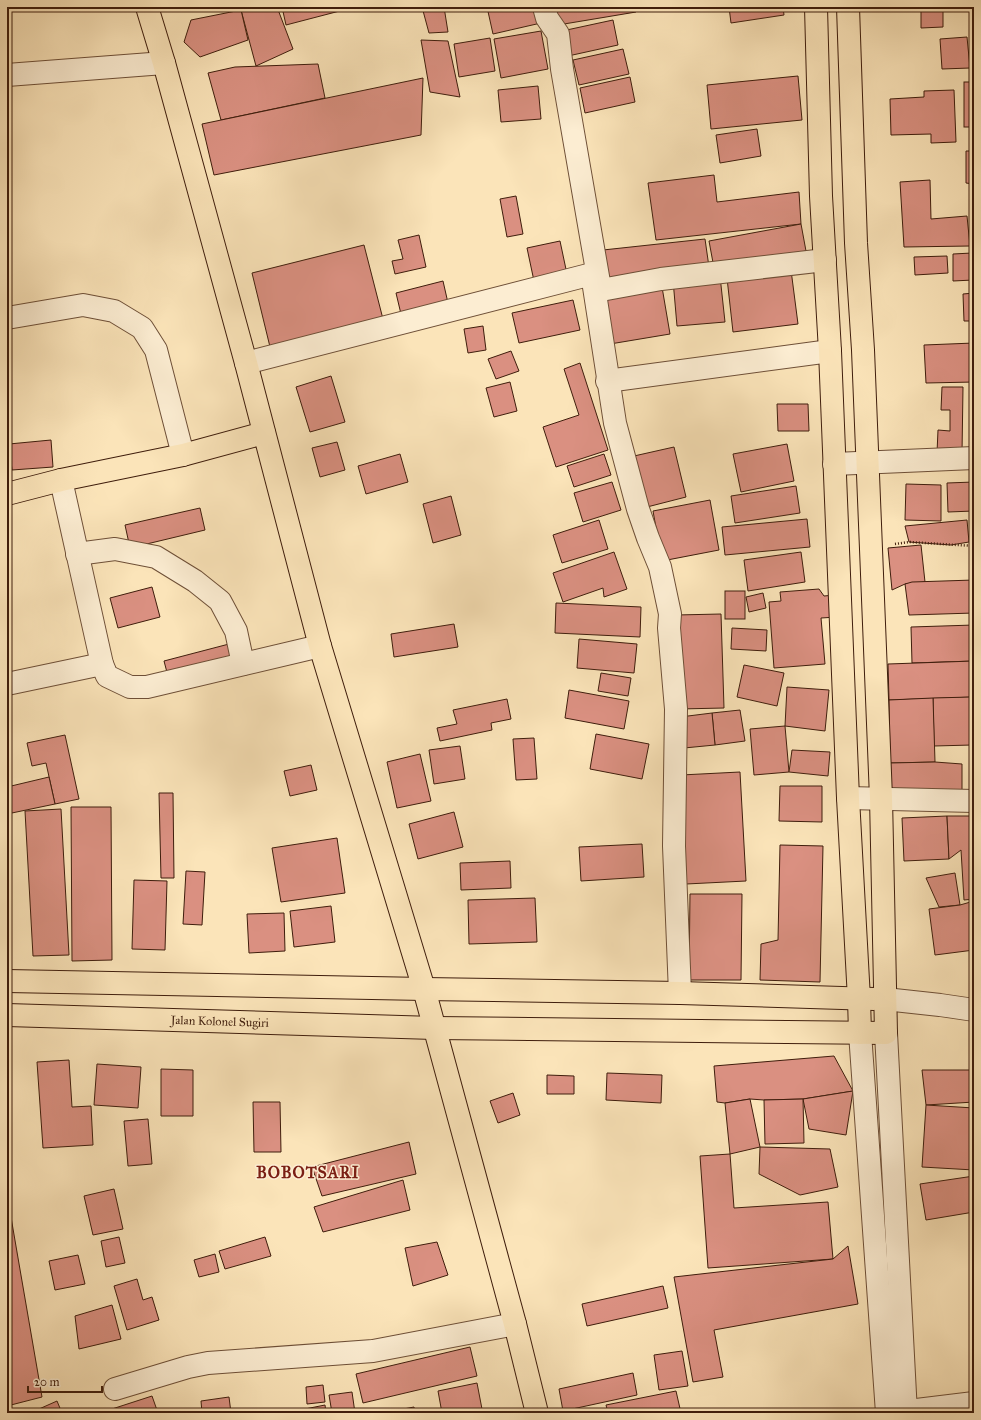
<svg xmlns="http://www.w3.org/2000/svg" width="981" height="1420" font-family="'IM FELL Great Primer',serif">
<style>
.building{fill:#da9081;stroke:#3f1d0c}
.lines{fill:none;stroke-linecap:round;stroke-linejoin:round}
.minor-casing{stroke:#6e4f37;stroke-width:24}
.major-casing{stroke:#3f1d0c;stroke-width:24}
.path{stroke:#3f1d0c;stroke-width:2.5;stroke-dasharray:1 2;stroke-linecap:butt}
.minor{stroke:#fcedd2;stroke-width:22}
.major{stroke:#fbe4b9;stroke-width:22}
.labels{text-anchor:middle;stroke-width:3;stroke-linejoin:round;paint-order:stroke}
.street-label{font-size:12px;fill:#3f1d0c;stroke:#fcedd2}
.district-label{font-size:16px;font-weight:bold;letter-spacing:1px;fill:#7a1f14;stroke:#fcedd2}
</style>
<rect width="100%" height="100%" fill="#fbe4b9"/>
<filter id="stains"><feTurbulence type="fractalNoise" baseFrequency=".005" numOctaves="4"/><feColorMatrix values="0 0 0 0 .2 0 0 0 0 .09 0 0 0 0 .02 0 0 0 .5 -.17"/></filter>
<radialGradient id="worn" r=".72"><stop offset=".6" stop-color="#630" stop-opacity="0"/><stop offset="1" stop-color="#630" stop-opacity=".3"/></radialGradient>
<!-- building -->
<g class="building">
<path d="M7,7H29V9L7,11Z"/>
<path d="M249,7H277L293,49L256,66L241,10Z"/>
<path d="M282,7H355L286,25Z"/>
<path d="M422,7H444L448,32L429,33Z"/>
<path d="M487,7H538L541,23L493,34Z"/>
<path d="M554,7H636V12L558,25Z"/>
<path d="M729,7H783L784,15L731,23Z"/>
<path d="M921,7H943V27L921,28Z"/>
<path d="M241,10L248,40L200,57L184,42L191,20Z"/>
<path d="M613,20L618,45L568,56L562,31Z"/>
<path d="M541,31L548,69L501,78L494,39Z"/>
<path d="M967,37L970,68L942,69L940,39Z"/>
<path d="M490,38L495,71L459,77L454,44Z"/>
<path d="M421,40L448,41L460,97L430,92Z"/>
<path d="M623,49L629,74L579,85L573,60Z"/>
<path d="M318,64L325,98L221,120L208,73L235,67Z"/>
<path d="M798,76L802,120L711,129L707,85Z"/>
<path d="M630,77L635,102L585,113L580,88Z"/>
<path d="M423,78L421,135L214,175L202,124Z"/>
<rect x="964" y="82" width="10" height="45"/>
<path d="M538,86L541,119L501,122L498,90Z"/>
<path d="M954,90L956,142L931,143V134L891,135L890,99L924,97V91Z"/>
<path d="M757,129L761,156L720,163L716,135Z"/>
<path d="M966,151H974V184L966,183Z"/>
<path d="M714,175L717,202L799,192L801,224L656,240L648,183Z"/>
<path d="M930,180L931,219L967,216L970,246L904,247L900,182Z"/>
<path d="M516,196L523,234L507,237L500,199Z"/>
<path d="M801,224L806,251L714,268L709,241Z"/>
<path d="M419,235L426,267L395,274L392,261L403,259L398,240Z"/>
<path d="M705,239L709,267L607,280L603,250Z"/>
<path d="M560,241L567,274L534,281L527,248Z"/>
<path d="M364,245L384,323L271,351L252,273Z"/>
<path d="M972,253L973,280L953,281V254Z"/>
<path d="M947,256L948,273L915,275L914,257Z"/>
<path d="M791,270L798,324L733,332L727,278Z"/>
<path d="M720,276L725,322L677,326L673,280Z"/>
<path d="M443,281L448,303L401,314L396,293Z"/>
<path d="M662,287L670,334L610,344L603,296Z"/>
<path d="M974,293V321H964L963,294Z"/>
<path d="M573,300L580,330L519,343L512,313Z"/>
<path d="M483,326L486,350L468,353L464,329Z"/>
<path d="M974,343V382L926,383L924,345Z"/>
<path d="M511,351L519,371L496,379L488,359Z"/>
<path d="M580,363L608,450L556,467L543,427L579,415L564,369Z"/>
<path d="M331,376L345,422L310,432L296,387Z"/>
<path d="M510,382L517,411L494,417L486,388Z"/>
<path d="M942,387H963L962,453H937L938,430L950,431V410H941Z"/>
<path d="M777,404H808L809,431H778Z"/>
<path d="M51,440L53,467L12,470L9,444Z"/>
<path d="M337,442L345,470L320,477L312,448Z"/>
<path d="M787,444L794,481L741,492L733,454Z"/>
<path d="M674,447L686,497L647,507L634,456Z"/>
<path d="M400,454L408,482L366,494L358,466Z"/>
<path d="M604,454L611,475L574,487L567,466Z"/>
<path d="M612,482L621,510L583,522L574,493Z"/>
<path d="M974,482V511L948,512L947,483Z"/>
<path d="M906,484L941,485V521L905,520Z"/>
<path d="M796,486L800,513L735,523L731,496Z"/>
<path d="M451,496L461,535L433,543L423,504Z"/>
<path d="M710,500L719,550L662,561L653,511Z"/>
<path d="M200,508L205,530L130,548L125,525Z"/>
<path d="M807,519L810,547L725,555L722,527Z"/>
<path d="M599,520L608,549L562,563L553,535Z"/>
<path d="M967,520L969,542L951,545L909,542L905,526Z"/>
<path d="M921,545L925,582L905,584L892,590L888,548Z"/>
<path d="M614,552L627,589L604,597L603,588L563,602L553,573Z"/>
<path d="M801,552L805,582L748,591L744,560Z"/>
<path d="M974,580V613L909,615L905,584L912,582Z"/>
<path d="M152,587L160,617L118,628L110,598Z"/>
<path d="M819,589L824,596L835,595L837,617L821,618L825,664L774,668L769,602L781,601L780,592Z"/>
<rect x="725" y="591" width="20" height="28"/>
<path d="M763,593L766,608L749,612L746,597Z"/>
<path d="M556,603L641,607L640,637L555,633Z"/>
<path d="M721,614L724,708L679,709L676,615Z"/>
<path d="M454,624L458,647L394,657L391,634Z"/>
<path d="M974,625V661L912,663L911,627Z"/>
<path d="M732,628L767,630L766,651L731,649Z"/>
<path d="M579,639L637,644L634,673L577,668Z"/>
<path d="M229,644L234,663L169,680L164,661Z"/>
<path d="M974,661V697L889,700L888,664Z"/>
<path d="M744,665L784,673L777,706L737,697Z"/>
<path d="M601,673L631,678L628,696L598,691Z"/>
<path d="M787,687L829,690L825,731L785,726Z"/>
<path d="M569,690L629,701L624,729L565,718Z"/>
<path d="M971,697L972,745L934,746L933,698Z"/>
<path d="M933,698L935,762L890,763L889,700Z"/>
<path d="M507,699L511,719L491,723L492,730L440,741L437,728L457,724L453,710Z"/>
<path d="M740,710L745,741L715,745L712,713Z"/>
<path d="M712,713L715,745L684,748L680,717Z"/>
<path d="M971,722H974V745H972Z"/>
<path d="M785,726L789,772L754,775L750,729Z"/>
<path d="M596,734L649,744L642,779L590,769Z"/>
<path d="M65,735L79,799L55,804L46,763L32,766L27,743Z"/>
<path d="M534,738L537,779L516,780L513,739Z"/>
<path d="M460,746L465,779L434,784L429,750Z"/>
<path d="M792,750L830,752L828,776L789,772Z"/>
<path d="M420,754L431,801L397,808L387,762Z"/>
<path d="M935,762L962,764V792L891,790L890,763Z"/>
<path d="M311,765L317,790L290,796L284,771Z"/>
<path d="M740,772L746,881L686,884L681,775Z"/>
<path d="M49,777L55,804L7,814V787Z"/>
<path d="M780,786H822V822L779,821Z"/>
<path d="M159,793H173L174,878H161Z"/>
<path d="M71,807H111L112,960L72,961Z"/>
<path d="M61,809L69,955L33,956L25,811Z"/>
<path d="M454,812L463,847L418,859L409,824Z"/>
<path d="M947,816L949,859L904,861L902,818Z"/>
<path d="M947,816H974V899L964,900L961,850L949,859Z"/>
<path d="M337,838L345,893L281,902L272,848Z"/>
<path d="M642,844L644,877L581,881L579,847Z"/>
<path d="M780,845L823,846L820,982L760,980L761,944L778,940Z"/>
<path d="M510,861L511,888L461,890L460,863Z"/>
<path d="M186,871L205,872L202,925L183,924Z"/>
<path d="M955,873L960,905L939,907L926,878Z"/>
<path d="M134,880L167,881L165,950L132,949Z"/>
<path d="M690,894H742L741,980H689Z"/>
<path d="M535,898L537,942L469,944L468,900Z"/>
<path d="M974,901V950L935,955L929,909L960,905Z"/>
<path d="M331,906L335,942L294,947L290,911Z"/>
<path d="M284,913L285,951L249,953L247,914Z"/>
<path d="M834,1056L853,1091L803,1099L764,1100L750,1099L725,1103L717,1102L714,1066Z"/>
<path d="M69,1060L72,1107L91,1106L93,1145L43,1148L37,1062Z"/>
<path d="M97,1064L141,1067L138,1108L94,1105Z"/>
<path d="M161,1069L193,1070V1116H161Z"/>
<path d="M922,1070H974V1102L926,1105Z"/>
<path d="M607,1073L662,1075L661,1103L606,1100Z"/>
<path d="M547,1075L574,1076V1094H547Z"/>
<path d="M853,1091L846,1135L809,1129L803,1099Z"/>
<path d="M513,1093L520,1115L498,1123L490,1101Z"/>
<path d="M750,1099L760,1147L730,1154L725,1103Z"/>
<path d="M803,1099L804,1143L765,1144L764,1100Z"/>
<path d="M253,1102H280L281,1152H254Z"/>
<path d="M926,1105L974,1108V1170L922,1167Z"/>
<path d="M148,1119L152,1164L128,1166L124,1121Z"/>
<path d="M409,1142L416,1174L322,1196L312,1167Z"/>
<path d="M760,1147L830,1149L838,1187L800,1195L759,1174Z"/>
<path d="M730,1154L734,1208L828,1202L833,1259L708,1268L700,1156Z"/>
<path d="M974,1176V1212L926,1220L920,1184Z"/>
<path d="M403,1180L410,1210L323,1232L314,1207Z"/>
<path d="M114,1189L123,1229L93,1235L84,1196Z"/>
<path d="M7,1194L42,1397L7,1406Z"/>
<path d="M119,1237L125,1263L106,1267L101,1241Z"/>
<path d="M265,1237L271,1256L225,1269L219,1251Z"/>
<path d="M437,1242L448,1275L413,1286L405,1248Z"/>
<path d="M848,1246L858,1304L714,1330L723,1377L693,1382L674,1277L833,1259Z"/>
<path d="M215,1254L219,1272L199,1277L194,1260Z"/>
<path d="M78,1255L85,1284L55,1290L49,1261Z"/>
<path d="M137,1279L143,1300L152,1297L159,1320L127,1330L114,1286Z"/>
<path d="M663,1286L668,1308L587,1326L582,1304Z"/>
<path d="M112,1305L121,1339L79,1349L75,1316Z"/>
<path d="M470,1347L477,1376L363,1403L356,1374Z"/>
<path d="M682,1351L688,1386L659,1390L654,1355Z"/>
<path d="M633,1373L637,1395L563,1411L559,1389Z"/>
<path d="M477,1383L482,1409L463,1413H442L438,1391Z"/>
<path d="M323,1385L325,1402L307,1404L306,1387Z"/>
<path d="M676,1391L681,1413H608L606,1405Z"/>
<path d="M352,1392L355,1413H332L329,1395Z"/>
<path d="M152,1396L158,1413H114L112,1409Z"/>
<path d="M229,1397L231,1413H202L201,1401Z"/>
<path d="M57,1401L62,1413H30Z"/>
<path d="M325,1405L326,1413H306L305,1409Z"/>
<path d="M414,1407L415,1413H393V1411Z"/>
</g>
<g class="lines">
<defs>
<g id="minor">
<path d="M544,7L547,18L558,34L562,69L600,288"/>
<path d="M7,75L164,63"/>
<path d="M592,274L615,423L638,509L648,538L660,567L670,614L669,628L676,709L674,846L680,993"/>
<path d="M7,318L83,305L114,311L142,328L156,350L183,455"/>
<path d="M246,363L592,274L601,290L661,279L825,260"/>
<path d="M607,381L830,351"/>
<path d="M834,464L974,458"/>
<path d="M61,480L102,664L107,676L130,687H147L320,646"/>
<path d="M77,554L115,549L156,557L195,581L220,601L236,631L243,664"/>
<path d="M7,684L102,664"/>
<path d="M848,798L974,801"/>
<path d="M885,999L940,1005L974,1010"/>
<path d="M860,1033L887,1413"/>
<path d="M886,1033L906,1413"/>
<path d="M115,1389L188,1367L208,1363L373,1351L515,1324"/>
<path d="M892,1413L974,1403"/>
</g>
<g id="major">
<path d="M147,7L164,63L246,363L320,646L424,989L515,1324L537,1413"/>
<path d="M816,7L821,196L830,351L848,798L859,999L860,1033"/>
<path d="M7,494L61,480L183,455L264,433"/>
<path d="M7,981L424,989L680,993L874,999"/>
<path id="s1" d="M7,1015L434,1028L886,1033L881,798L863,350L856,243L848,7"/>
</g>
</defs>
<!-- minor casing -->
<use href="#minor" class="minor-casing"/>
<!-- major casing -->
<use href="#major" class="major-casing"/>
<!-- path -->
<path class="path" d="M895,544L909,542L974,546"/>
<!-- minor -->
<use href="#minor" class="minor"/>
<!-- major -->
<use href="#major" class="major"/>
</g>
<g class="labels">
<!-- street labels -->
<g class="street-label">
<text dy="4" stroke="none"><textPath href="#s1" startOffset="213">Jalan Kolonel Sugiri</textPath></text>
</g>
<!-- district labels -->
<g class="district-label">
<text x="308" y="1178">BOBOTSARI</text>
</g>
</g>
<!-- margin -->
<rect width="981" height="1420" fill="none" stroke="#fbe4b9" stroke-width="24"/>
<rect x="8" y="8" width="965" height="1404" fill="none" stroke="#3f1d0c" stroke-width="2"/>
<rect x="12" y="12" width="957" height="1396" fill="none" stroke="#3f1d0c"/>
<!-- scale -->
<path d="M28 1386v6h74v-6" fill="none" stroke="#3f1d0c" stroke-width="2"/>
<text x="34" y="1386" font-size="12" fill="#3f1d0c" stroke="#fcedd2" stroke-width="3" paint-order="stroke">20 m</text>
<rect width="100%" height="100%" filter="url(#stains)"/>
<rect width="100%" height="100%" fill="url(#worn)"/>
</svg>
